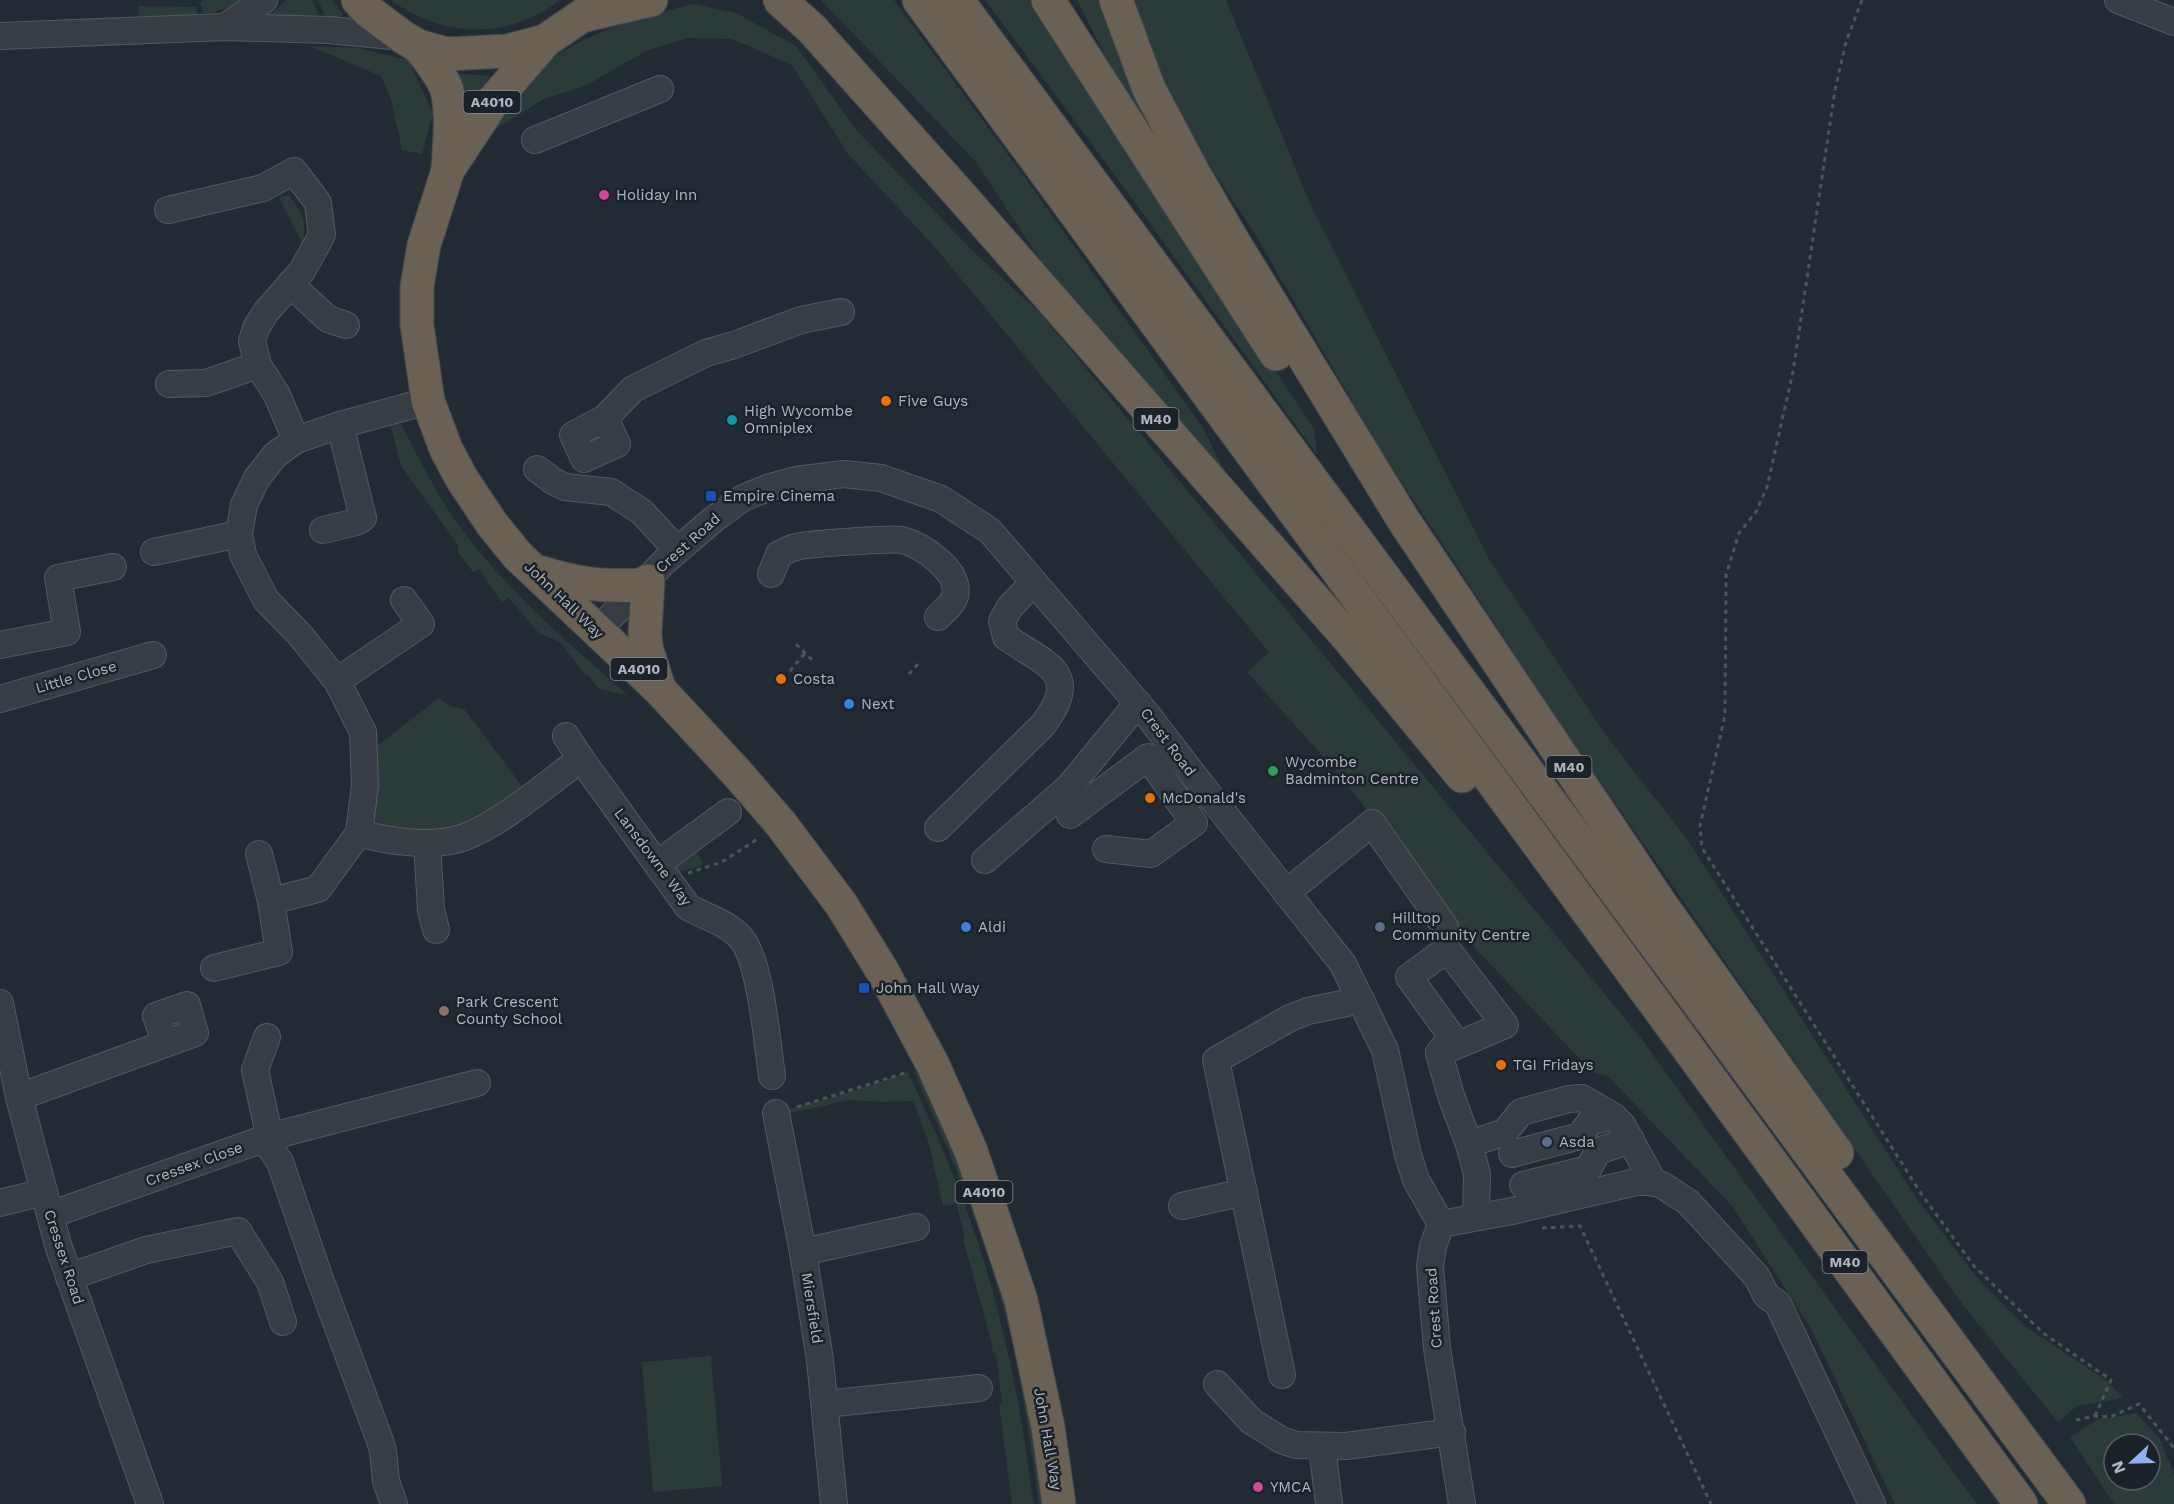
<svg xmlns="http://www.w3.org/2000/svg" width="2174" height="1504" font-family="'Work Sans',sans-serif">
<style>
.green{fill:#2a3b3a;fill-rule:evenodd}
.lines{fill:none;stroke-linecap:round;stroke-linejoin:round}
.minor-casing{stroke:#535a63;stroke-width:28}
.highway-casing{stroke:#404750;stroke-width:35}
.path{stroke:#48585a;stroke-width:3;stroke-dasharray:4.5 4.5;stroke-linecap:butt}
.minor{stroke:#363d45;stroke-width:26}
.highway{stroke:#6a6053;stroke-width:33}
.hotel-dot{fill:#d1479c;stroke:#1b222a;stroke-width:2}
.food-dot{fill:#e8710a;stroke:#1b222a;stroke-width:2}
.culture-dot{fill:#0f9aa8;stroke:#1b222a;stroke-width:2}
.transit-dot{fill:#1a4fb4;stroke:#1b222a;stroke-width:2}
.shop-dot{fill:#3f7fe0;stroke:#1b222a;stroke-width:2}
.leisure-dot{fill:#2e9e5b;stroke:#1b222a;stroke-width:2}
.service-dot{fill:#5c6f8a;stroke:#1b222a;stroke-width:2}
.education-dot{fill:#8d6e63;stroke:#1b222a;stroke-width:2}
.labels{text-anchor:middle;stroke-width:5;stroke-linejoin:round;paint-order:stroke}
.shield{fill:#1b222a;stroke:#838a94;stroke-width:1.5}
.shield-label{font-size:14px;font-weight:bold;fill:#b0b7c2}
.poi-label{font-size:15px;fill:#b0b7c2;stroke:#1b222a;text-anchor:start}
.street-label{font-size:15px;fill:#b0b7c2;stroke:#1b222a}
</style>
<rect width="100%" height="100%" fill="#222b34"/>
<!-- green -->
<g class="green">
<path d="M203,0H240L231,7L204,15L200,4Z"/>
<path d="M286,0H312L320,17H269Z"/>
<path d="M318,0H332L343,14L340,19L326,18Z"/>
<path d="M391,0H560C507,40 445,39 391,0Z"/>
<path d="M821,0H894L1024,176L1203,428L1240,502L1053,279L975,161Z"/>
<path d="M985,0H1035L1158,192L1314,429L1317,455L1128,193Z"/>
<path d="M1077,0H1107L1187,179L1129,102Z"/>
<path d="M1133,0H1226L1312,208L1490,561L1604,733L1687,839L1916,1198L1979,1280L2025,1326L2107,1381L2123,1398L2077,1406L2058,1422L1963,1305L1572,741L1381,451L1253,231L1203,156L1169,96Z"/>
<path d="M692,4L736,13L797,47L856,130L973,251L1041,314L1641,1038L1921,1428L1977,1504H1895L1811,1329L1733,1207L1607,1075L1592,1072L1460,932L1341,776L1247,672L1269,652L934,246L848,154L792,65L732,39L687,38L646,51L585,86L544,99L496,129L495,114C510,99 524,81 540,68C584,31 638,19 692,4Z"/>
<path d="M138,6L196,7L198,16L139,19Z"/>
<path d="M310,46L357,48L408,60L433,113L422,154L402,150L391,99L381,76Z"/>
<path d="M455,73L490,76L466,111Z"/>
<path d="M288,195C305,214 306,221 303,246C296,229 286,214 279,197Z"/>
<path d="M390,423L401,424C420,460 438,498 463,531C509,592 570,645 628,695L599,689L587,674L585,675L560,642L539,633L509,598L502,602L479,569L473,572L458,552V545L401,466Z"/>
<path d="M439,698L448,705L465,710L524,789L481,822L424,836L376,826L371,813L374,748Z"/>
<path d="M692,846L703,863L700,866L678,872L671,861Z"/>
<path d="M917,1071L951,1144L1000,1285L1017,1354L1032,1433L1042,1504H1039C1032,1451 1024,1398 1013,1346C991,1251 954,1160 914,1072Z"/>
<path d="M908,1072C945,1151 980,1234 1000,1320C1015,1380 1026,1442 1033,1504H1012L999,1404H1002L996,1353H993L991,1340L963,1239L965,1237L956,1204L943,1206L928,1140L913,1101L885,1102L850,1100L791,1113H786L785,1110L854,1091Z"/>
<path d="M711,1356L722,1486L653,1492L642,1362Z"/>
<path d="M2136,1413L2160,1439L2174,1475V1504H2114L2070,1437L2099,1419ZM2114,1444H2150V1480H2114Z"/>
</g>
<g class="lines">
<defs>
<g id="minor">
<path d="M2118,0L2174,22"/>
<path d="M225,27L264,0"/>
<path d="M0,36L225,27L329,30L403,37"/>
<path d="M535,140L660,89"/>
<path d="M168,210L263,188L294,171L318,203L322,235L302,271L266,312L256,328L252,341L258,365L277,395L296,440"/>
<path d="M290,284L328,319L346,325"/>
<path d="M169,384L206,383L258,365"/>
<path d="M428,401L340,425L296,440L275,455L257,478L244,505L239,534L243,555L266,600L300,635L337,681L363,732L365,785L359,833C389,842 435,848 465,837C505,821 546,784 581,759L688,907C705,917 726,922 740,937C761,959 767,1044 772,1076"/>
<path d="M605,418L617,444L584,459L573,435L605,418L633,389L706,353L734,345L801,320L841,312"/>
<path d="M537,469L553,481L565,487L611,492L642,512L677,550"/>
<path d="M323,530L356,522L363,518L340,425"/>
<path d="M154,552L239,534"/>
<path d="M771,574L779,554C785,552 790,548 796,547C806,544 893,538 902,540C922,545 961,571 955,596C953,604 943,612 938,617"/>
<path d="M597,631L665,561L714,519L743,498L770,487L796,480L844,474L881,478L941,499L990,531L1146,713L1195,777L1343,964L1385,1050L1408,1155L1416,1180L1441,1224L1433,1246L1430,1267L1437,1348L1462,1504"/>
<path d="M0,645L67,632L58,578L113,567"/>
<path d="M337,681L421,624L404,600"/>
<path d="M0,699L153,655"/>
<path d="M566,736L581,759"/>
<path d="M1070,815L1148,757L1194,823L1151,854L1106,849"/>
<path d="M938,828L1043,725C1083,671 1045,665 1006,637L1002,621L1010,607L1034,582"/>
<path d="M427,843L431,910L436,930"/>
<path d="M259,854L271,901L318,889L359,833"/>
<path d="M985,860L1069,787L1138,703"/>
<path d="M657,864L728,812"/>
<path d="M1286,893L1372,823L1445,927"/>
<path d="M1447,949L1505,1025L1439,1053L1452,1037L1409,977Z"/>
<path d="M214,968L279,952L271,901"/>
<path d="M0,1003L19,1097L58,1245L150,1504"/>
<path d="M267,1037L255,1070L267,1125L268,1145"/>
<path d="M1439,1053L1451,1096L1469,1144L1477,1174L1476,1217"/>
<path d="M19,1097L195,1033L187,1005L156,1016L166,1043"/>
<path d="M776,1113L803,1252L820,1360L834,1504"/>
<path d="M1469,1144L1505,1132L1521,1112L1569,1099L1582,1098L1613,1116L1622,1125L1654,1183"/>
<path d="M268,1145L274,1138L284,1133L477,1083"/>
<path d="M1512,1154L1580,1136L1590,1122L1613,1116"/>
<path d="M1523,1185L1588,1169L1598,1151L1631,1140"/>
<path d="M0,1203L44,1192"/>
<path d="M1182,1206L1244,1192"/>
<path d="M50,1215L258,1141L268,1145L280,1162L320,1279L379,1438L383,1451L386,1481L394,1504"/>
<path d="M1441,1224L1512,1211L1636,1182H1650L1662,1185L1688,1202L1757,1277L1766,1295L1778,1304L1872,1504"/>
<path d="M803,1252L916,1227"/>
<path d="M69,1277L146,1250L238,1231L270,1282L283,1322"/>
<path d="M1282,1375L1216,1060L1290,1018L1308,1011L1361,1000"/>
<path d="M1217,1384L1251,1421L1281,1440L1296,1445L1346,1446L1452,1432"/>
<path d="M825,1404L979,1388"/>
<path d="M1322,1447L1329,1504"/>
</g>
<g id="highway">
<path d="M358,0L368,11L403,37L418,46L447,54L507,51L545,41L605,0"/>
<path d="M780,0L812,29L962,197L1350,640L1462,776"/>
<path d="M919,0C1285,503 1656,1001 2021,1504"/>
<path d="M957,0L2069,1504"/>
<path d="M1048,0L1276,354"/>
<path d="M1116,0L1149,89L1193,172L1230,236L1404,521L1660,903L1837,1153"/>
<path d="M586,15L651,0"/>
<path d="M545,41L494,100L448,170L424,245L417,286V325L428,401L446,449L462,479L492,524L518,556L659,689L737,773L781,824L841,904L883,972L933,1065L971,1151L1021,1300L1048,1427L1059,1504"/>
<path d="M418,46C428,58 438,71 445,85C454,107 449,146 448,170"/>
<path d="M539,572C578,584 602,587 643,585"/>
<path d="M648,581L645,633L646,647L659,688"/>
</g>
</defs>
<!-- minor casing -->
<use href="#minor" class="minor-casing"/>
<!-- highway casing -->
<use href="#highway" class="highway-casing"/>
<!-- path -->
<g class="path">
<path d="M1862,0L1846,42L1835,90L1793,372L1767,487L1756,512L1739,533L1726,575L1725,715L1700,826L1702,848L1922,1195L1974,1266L2043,1333L2111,1380L2095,1416"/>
<path d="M796,644L813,661"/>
<path d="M790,671L805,653"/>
<path d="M909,674L920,662"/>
<path d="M688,873L722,862L759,838"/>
<path d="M797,1107L908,1072"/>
<path d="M1542,1228L1580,1226L1711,1504"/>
<path d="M2076,1420L2095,1416L2110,1417L2139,1404L2174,1448"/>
</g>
<!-- minor -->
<use href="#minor" class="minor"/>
<!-- highway -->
<use href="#highway" class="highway"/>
</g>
<!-- markers -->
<g class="hotel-dot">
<circle cx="604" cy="195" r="6"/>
<circle cx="1258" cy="1487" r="6"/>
</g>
<g class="food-dot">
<circle cx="886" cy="401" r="6"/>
<circle cx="781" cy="679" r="6"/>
<circle cx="1150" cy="798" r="6"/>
<circle cx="1501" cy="1065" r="6"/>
</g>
<circle class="culture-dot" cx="732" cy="420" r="6"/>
<g class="transit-dot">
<rect x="705" y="490" width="12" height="12" rx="3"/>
<rect x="858" y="982" width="12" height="12" rx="3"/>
</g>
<g class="shop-dot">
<circle cx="849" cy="704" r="6"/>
<circle cx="966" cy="927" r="6"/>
</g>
<circle class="leisure-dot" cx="1273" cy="771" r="6"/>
<g class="service-dot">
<circle cx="1380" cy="927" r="6"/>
<circle cx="1547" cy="1142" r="6"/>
</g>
<circle class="education-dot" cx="444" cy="1011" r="6"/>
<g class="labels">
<!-- shield labels -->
<g class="shield">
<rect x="463.5" y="91" width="57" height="22" rx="4.5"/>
<rect x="1133.5" y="408" width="45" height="22" rx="4.5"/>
<rect x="610.5" y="658" width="57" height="22" rx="4.5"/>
<rect x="1546.5" y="756" width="45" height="22" rx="4.5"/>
<rect x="955.5" y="1181" width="57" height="22" rx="4.5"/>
<rect x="1822.5" y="1251" width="45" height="22" rx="4.5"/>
</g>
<g class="shield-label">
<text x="492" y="107">A4010</text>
<text x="1156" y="424">M40</text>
<text x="639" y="674">A4010</text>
<text x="1569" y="772">M40</text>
<text x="984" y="1197">A4010</text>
<text x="1845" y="1267">M40</text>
</g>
<!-- poi labels -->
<g class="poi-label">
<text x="616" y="200">Holiday Inn</text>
<text x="898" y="406">Five Guys</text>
<text x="744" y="416">High Wycombe<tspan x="744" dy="17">Omniplex</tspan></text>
<text x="723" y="501">Empire Cinema</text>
<text x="793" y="684">Costa</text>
<text x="861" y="709">Next</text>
<text x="1285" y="767">Wycombe<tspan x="1285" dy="17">Badminton Centre</tspan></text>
<text x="1162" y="803">McDonald's</text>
<text x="1392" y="923">Hilltop<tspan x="1392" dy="17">Community Centre</tspan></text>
<text x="978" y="932">Aldi</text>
<text x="876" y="993">John Hall Way</text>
<text x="456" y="1007">Park Crescent<tspan x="456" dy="17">County School</tspan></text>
<text x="1513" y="1070">TGI Fridays</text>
<text x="1559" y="1147">Asda</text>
<text x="1270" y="1492">YMCA</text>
</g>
<!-- street labels -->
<g class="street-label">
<text transform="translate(688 543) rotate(-42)" y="5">Crest Road</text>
<text transform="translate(564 600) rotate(44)" y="5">John Hall Way</text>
<text transform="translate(76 677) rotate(-16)" y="5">Little Close</text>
<text transform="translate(1168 742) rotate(53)" y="5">Crest Road</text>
<text transform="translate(653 857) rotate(53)" y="5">Lansdowne Way</text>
<text transform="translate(194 1164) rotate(-20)" y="5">Cressex Close</text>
<text transform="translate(64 1257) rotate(72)" y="5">Cressex Road</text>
<text transform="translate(812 1308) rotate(81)" y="5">Miersfield</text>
<text transform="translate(1434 1308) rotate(-94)" y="5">Crest Road</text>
<text transform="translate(1048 1439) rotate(80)" y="5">John Hall Way</text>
</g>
</g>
<!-- north arrow -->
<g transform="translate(2132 1462) rotate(248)"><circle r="28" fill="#1b222a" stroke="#575e67" stroke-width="1.5"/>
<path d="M0-4.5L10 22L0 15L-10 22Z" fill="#8db4ea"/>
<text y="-9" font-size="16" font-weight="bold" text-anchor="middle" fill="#b0b7c2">N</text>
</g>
</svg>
